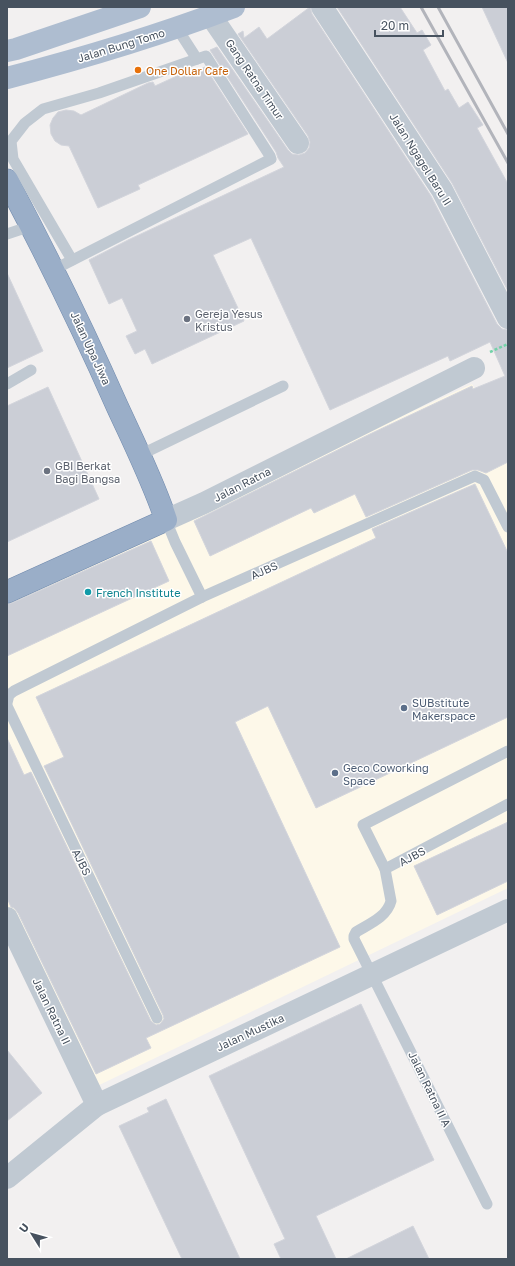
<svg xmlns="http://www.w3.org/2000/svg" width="515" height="1266" viewBox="0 0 515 1266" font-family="'Golos Text',sans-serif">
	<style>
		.commercial { fill: #fdf8e9 }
		.building { fill: #cbced6; stroke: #d3d5dc }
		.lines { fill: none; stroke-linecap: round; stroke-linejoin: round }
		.trunk-casing { stroke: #708aad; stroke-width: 23 }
		.path { stroke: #72d2a8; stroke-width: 2.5; stroke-dasharray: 3 2; stroke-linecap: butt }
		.service { stroke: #c0c9d2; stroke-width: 11 }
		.minor { stroke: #c0c9d2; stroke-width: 22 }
		.primary { stroke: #aebdd0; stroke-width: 22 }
		.trunk { stroke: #9aaec8; stroke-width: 22 }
		.rail { stroke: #b2b4bb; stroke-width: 3 }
		.food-dot { fill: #e8710a; stroke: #fff; stroke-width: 1.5 }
		.worship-dot { fill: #6b7280; stroke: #fff; stroke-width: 1.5 }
		.culture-dot { fill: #0f9aa8; stroke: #fff; stroke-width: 1.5 }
		.service-dot { fill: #5c6f8a; stroke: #fff; stroke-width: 1.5 }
		.labels { text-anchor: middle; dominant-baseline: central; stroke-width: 3; stroke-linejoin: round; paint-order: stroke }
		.street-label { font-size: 11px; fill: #47525f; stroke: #fff }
		.food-label { font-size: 11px; fill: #c56008; stroke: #fff; text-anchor: start }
		.worship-label { font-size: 11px; fill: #5b616d; stroke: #fff; text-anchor: start }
		.culture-label { font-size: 11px; fill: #0d838f; stroke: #fff; text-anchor: start }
		.service-label { font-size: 11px; fill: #4e5e75; stroke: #fff; text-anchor: start }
	</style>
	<rect width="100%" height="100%" fill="#f2f0f0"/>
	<polygon class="commercial" points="472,384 508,442 508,888 91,1089 7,915 7,598"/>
	<g class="building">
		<polygon points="310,7 312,14 431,196 497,324 502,329 508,330 508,462 486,473 478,470 472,470 366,517 355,494 314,513 311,508 210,556 194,521 370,434 472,386 473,389 505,376 490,342 450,361 448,356 330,410 251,238 213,255 244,321 152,364 145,349 135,354 126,336 137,331 122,298 109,304 89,260 128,240 284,167 278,158 276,152 210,50 217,47 288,150 292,154 299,155 305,153 309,148 310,142 308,136 238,34 243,31 244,38 259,27 267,39"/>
		<polygon points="337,7 400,7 417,33 422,30 431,45 423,50 445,91 448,89 459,108 468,102 483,125 477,128 508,184 508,291 452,183"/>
		<polygon points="482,7 508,7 508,63"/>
		<polygon points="205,67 248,134 138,185 140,189 98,208 69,146 61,145 55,141 51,134 50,125 53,118 58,112 66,110 74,111 81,115 148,83 153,82 155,86 179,75 180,78"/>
		<polygon points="7,273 43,351 7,368"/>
		<polygon points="48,387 99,499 7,542 7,406"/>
		<polygon points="475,484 508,553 508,717 316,808 268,706 235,722 340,947 146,1038 151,1048 96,1074 18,913 14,908 11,907 7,898 7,738 24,775 31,772 151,1021 156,1025 160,1024 164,1019 163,1015 44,766 64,757 36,697 376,538 372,529"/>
		<polygon points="151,541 169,581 7,656 7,604 12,603"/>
		<polygon points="508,822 508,881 437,915 414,866"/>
		<polygon points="361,1004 434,1160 316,1216 336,1259 281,1259 274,1244 285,1239 209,1076"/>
		<polygon points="7,1050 42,1093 7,1121"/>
		<polygon points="166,1099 240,1259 182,1259 119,1126 149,1112 147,1108"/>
		<polygon points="413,1226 429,1259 346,1259"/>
	</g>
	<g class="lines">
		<g class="trunk-casing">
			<path id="trunk" d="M7 180C46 254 83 329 117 406 134 443 153 481 166 520L7 592"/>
		</g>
		<polyline class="path" points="490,352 508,344"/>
		<g class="service">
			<polyline points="7,234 31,226"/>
			<polyline points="72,260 13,159 11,141 25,123 43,109 99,93 197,59"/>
			<polyline points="53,270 271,159 270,156 206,56 197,59 177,28"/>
			<polyline points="7,384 31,370"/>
			<polyline points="140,455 283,386"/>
			<polyline points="166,520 175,542 202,597"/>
			<polyline points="7,703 9,695 14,691 202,597 475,476 484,480 508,527"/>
			<polyline points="7,706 157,1018"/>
			<polyline points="385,869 508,804"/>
			<path d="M487 1204 354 939V936L356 932C369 924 387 917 391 901L385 869 363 825 508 751"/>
		</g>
		<g class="minor">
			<polyline points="322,7 442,190 508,318"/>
			<polyline points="211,16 298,143"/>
			<polyline points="166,520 204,503 474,368"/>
			<polyline points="7,918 97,1105"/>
			<polyline points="7,1178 97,1105 508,910"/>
		</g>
		<g class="primary">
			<polyline points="7,51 16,49 140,7"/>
			<path d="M7 78C84 58 160 35 234 7"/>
		</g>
		<use href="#trunk" class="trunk"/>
		<g class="rail">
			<polyline points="421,7 508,163"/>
			<polyline points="438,7 508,134"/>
		</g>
	</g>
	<circle class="food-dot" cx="138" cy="70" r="4"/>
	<g class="worship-dot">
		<circle cx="187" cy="319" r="4"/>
		<circle cx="47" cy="471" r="4"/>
	</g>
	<circle class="culture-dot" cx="88" cy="592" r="4"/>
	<g class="service-dot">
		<circle cx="404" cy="708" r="4"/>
		<circle cx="335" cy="773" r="4"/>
	</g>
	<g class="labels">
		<g class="street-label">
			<text transform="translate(121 45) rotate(-17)">Jalan Bung Tomo</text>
			<text transform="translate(255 79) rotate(56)">Gang Ratna Timur</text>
			<text transform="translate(421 159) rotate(58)">Jalan Ngagel Baru II</text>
			<text transform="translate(91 348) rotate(65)">Jalan Upa Jiwa</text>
			<text transform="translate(242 484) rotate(-27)">Jalan Ratna</text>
			<text transform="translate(264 570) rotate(-24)">AJBS</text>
			<text transform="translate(412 856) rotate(-28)">AJBS</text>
			<text transform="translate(82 862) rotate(64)">AJBS</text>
			<text transform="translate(52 1011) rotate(64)">Jalan Ratna II</text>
			<text transform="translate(250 1032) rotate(-25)">Jalan Mustika</text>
			<text transform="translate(430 1089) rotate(64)">Jalan Ratna II A</text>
		</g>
		<g class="food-label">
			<text x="146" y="70">One Dollar Cafe</text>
		</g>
		<g class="worship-label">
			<text x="195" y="313">Gereja Yesus<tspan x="195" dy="13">Kristus</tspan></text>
			<text x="55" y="465">GBI Berkat<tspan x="55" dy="13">Bagi Bangsa</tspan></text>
		</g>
		<g class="culture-label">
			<text x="96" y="592">French Institute</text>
		</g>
		<g class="service-label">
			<text x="412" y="702">SUBstitute<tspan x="412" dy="13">Makerspace</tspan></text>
			<text x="343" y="767">Geco Coworking<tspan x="343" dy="13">Space</tspan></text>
		</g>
	</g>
	<rect width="515" height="1266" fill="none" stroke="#47525f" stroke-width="16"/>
	<g transform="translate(32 1234) rotate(307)" stroke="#ffffff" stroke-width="3" paint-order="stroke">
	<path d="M0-3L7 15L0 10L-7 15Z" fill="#47525f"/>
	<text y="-6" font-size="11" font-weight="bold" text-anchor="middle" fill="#47525f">U</text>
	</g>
	<path d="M375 30v6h68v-6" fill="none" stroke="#47525f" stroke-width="2"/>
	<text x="381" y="30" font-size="12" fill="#47525f" stroke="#ffffff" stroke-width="3" paint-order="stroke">20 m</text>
</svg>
